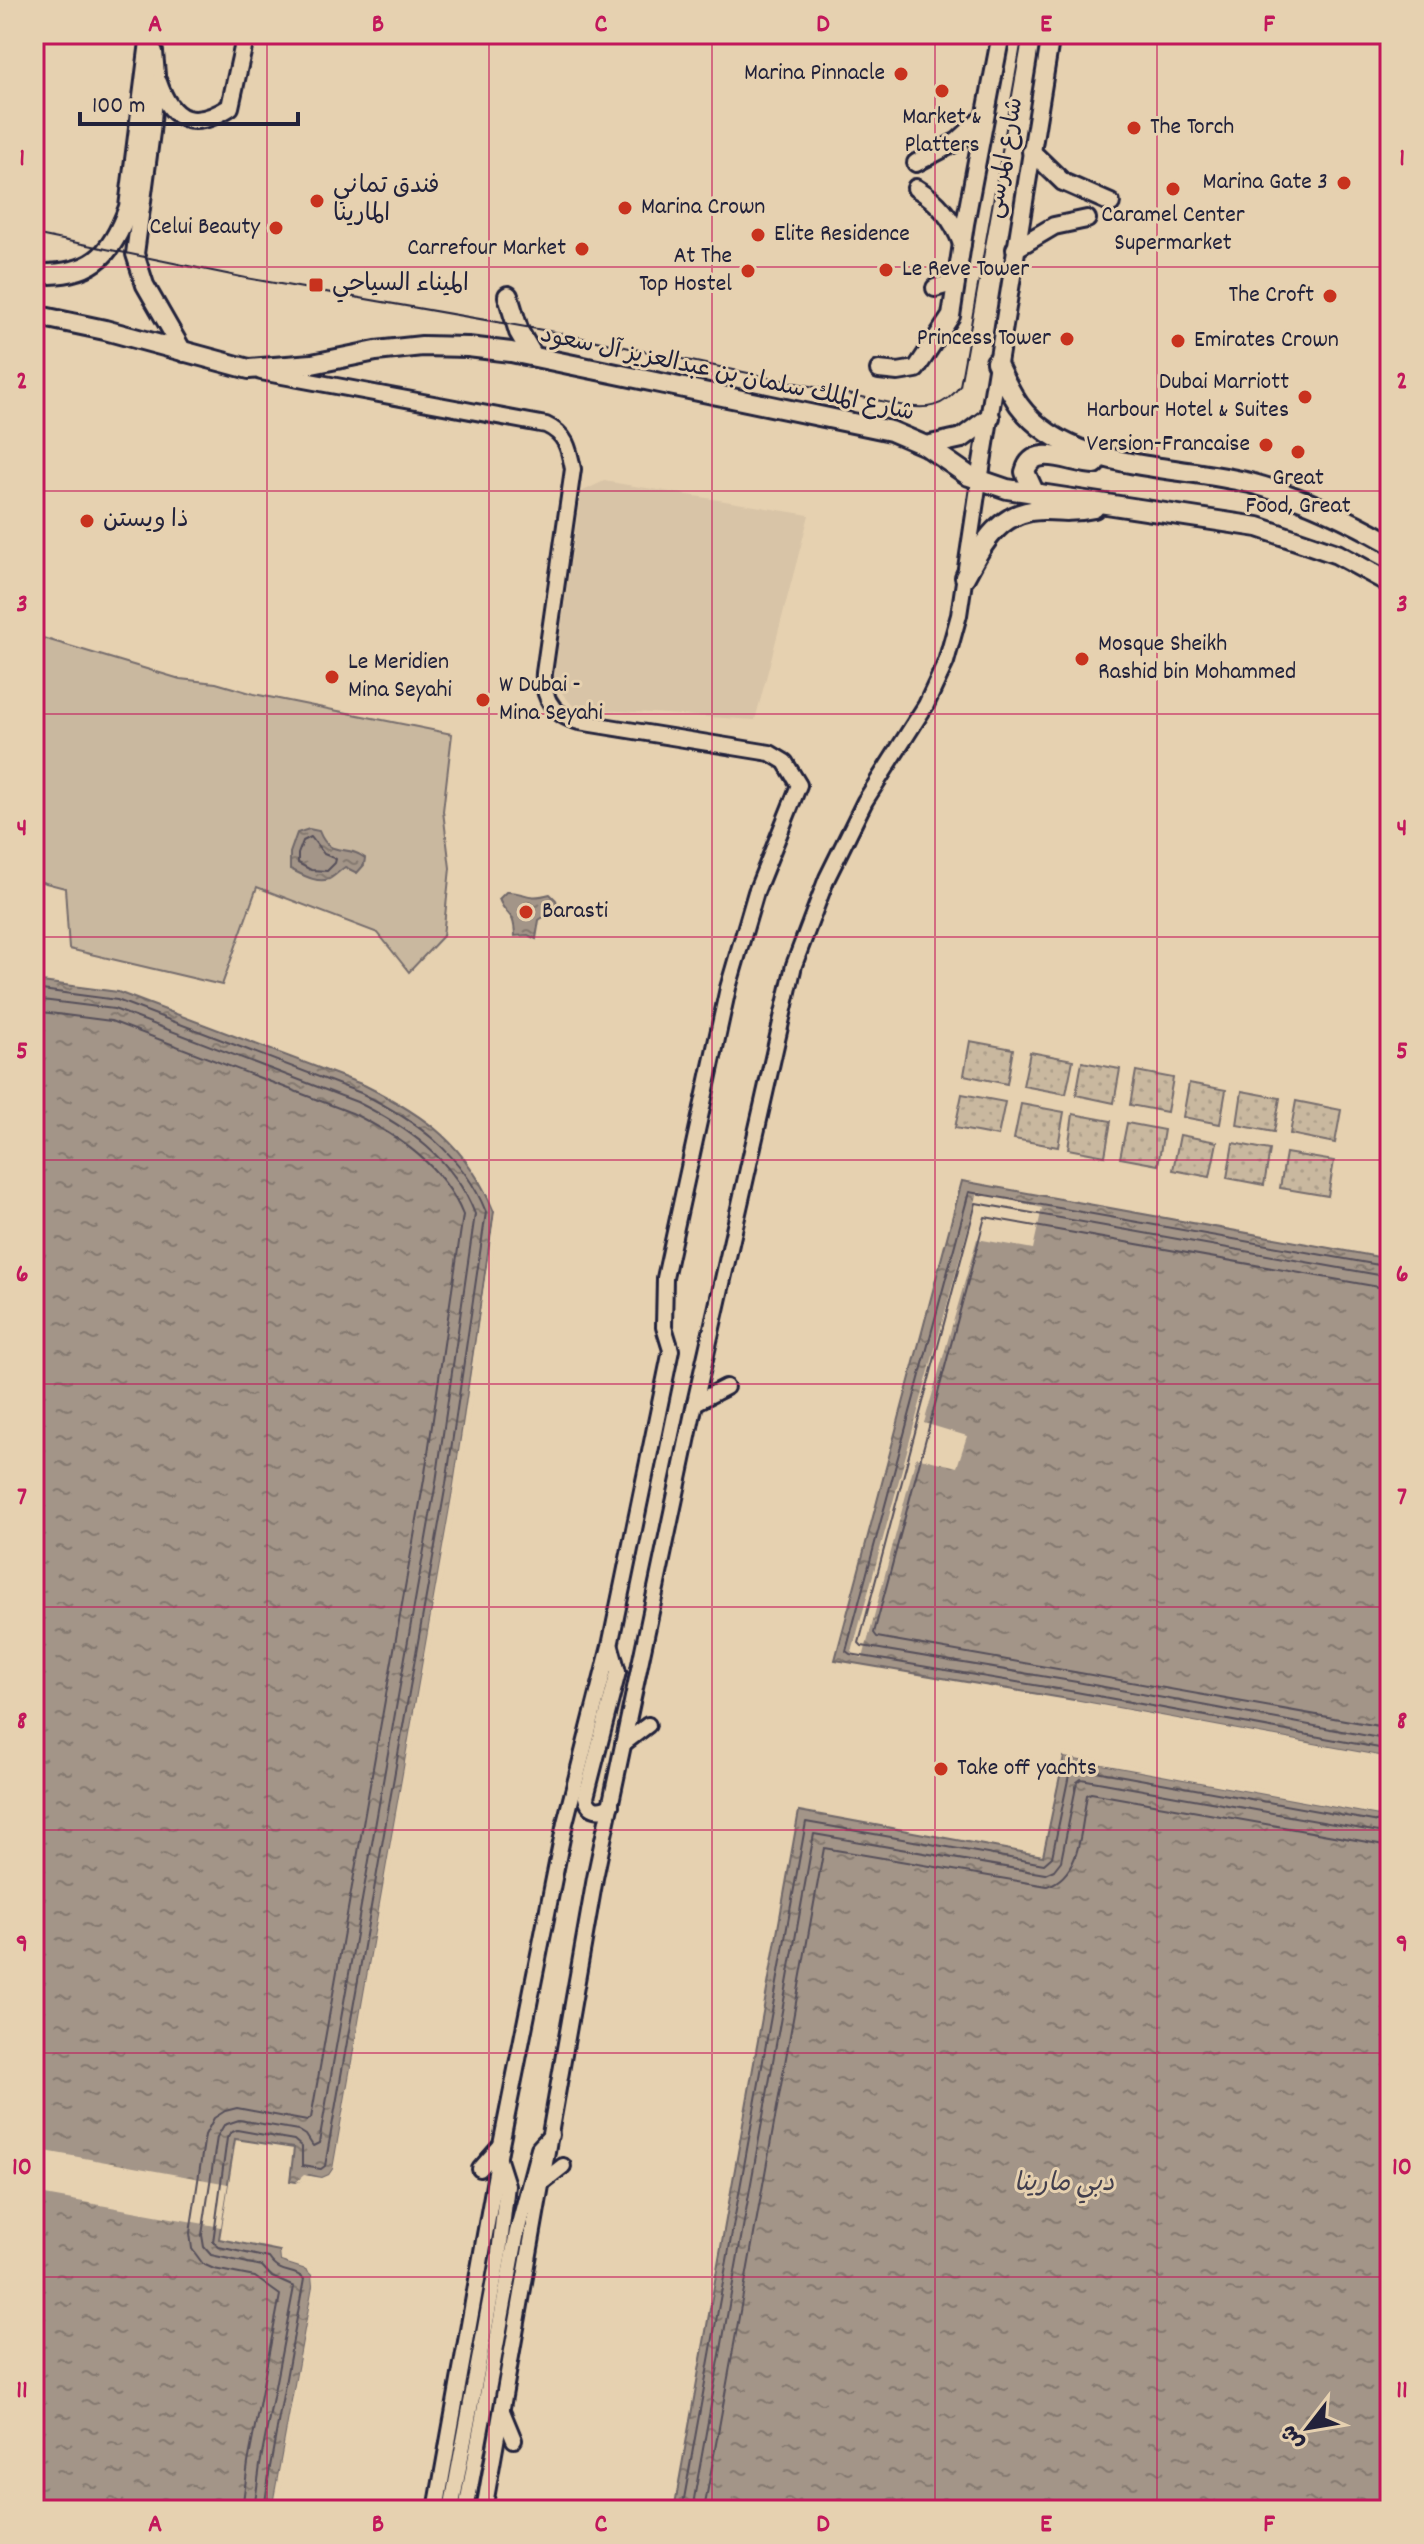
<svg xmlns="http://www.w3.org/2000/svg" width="1424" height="2544" viewBox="0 0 1424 2544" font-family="Dekko,'Playpen Sans Arabic',sans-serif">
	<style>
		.built { fill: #d8c4a7 }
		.grass { fill: url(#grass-dots); stroke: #766d6d; stroke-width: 2 }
		.garden { fill: #c9b89f; stroke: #766d6d; stroke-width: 2 }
		.water { fill: url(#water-ripples); stroke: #6f6769; stroke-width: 2 }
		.pier { fill: #e6d1b0 }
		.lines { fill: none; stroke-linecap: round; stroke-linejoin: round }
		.shore { stroke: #56505a; stroke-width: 2 }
		.tertiary-casing { stroke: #22223b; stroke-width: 20 }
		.secondary-casing { stroke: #22223b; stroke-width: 22 }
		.primary-casing { stroke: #22223b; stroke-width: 24 }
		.tertiary { stroke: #e6d1b0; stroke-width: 14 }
		.secondary { stroke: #e6d1b0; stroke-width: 16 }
		.primary { stroke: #e6d1b0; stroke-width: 18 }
		.tram { stroke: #22223b; stroke-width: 2 }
		.grid { fill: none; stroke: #c2185b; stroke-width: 2; stroke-opacity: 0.55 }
		.poi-dot { fill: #c8321e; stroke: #e6d1b0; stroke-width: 3 }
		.labels { text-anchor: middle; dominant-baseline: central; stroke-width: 6; stroke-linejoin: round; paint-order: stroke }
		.poi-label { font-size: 24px; fill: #22223b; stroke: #e6d1b0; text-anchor: start }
		.street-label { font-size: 24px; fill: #22223b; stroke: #e6d1b0 }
		.water-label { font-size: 26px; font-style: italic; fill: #423f4e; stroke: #e6d1b0 }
		.neatline { fill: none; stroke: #c2185b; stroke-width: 3 }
		.grid-label { font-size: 26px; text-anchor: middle; font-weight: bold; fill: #c2185b }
	</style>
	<defs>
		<pattern id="grass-dots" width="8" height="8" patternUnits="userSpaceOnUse" patternTransform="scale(2)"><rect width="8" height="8" fill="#c9b89f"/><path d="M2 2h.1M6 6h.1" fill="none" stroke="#ac9e8a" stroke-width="1.8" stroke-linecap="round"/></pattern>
		<pattern id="water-ripples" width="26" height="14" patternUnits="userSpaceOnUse" patternTransform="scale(2)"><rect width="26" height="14" fill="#a39588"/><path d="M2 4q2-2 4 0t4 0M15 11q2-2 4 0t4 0" fill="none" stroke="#847970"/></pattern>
	</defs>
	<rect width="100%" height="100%" fill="#e6d1b0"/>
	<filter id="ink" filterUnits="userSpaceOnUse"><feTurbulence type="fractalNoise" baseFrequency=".0125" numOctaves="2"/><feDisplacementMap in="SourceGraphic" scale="16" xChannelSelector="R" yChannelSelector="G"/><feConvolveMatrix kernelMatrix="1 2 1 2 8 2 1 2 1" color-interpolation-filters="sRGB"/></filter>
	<g filter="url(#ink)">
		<polygon class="built" points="604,481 809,515 755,720 575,708 553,683 581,492"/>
		<g class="grass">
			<polygon points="970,1041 1013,1049 1007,1084 964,1075"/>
			<polygon points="1030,1052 1073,1060 1066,1094 1023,1086"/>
			<polygon points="1082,1062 1120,1069 1114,1103 1076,1095"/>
			<polygon points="1136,1071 1173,1078 1167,1112 1130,1105"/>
			<polygon points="1189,1083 1226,1090 1220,1124 1183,1117"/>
			<polygon points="1242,1091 1280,1098 1274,1132 1237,1125"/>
			<polygon points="962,1094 1005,1102 998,1136 955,1128"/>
			<polygon points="1296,1101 1341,1110 1335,1143 1290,1134"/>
			<polygon points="1021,1104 1064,1112 1058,1147 1014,1139"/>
			<polygon points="1073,1114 1111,1121 1105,1156 1068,1149"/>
			<polygon points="1127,1123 1164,1130 1158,1165 1120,1158"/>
			<polygon points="1180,1135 1217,1142 1210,1177 1173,1170"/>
			<polygon points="1233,1143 1270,1150 1264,1185 1227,1178"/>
			<polygon points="1286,1153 1334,1161 1328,1196 1280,1188"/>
		</g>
		<polygon class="garden" points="34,616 37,616 36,636 180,679 216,683 254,694 452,734 443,811 450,868 443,936 409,972 378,933 257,887 222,985 69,949 65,888 34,880"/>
		<g class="water">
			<path d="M309 829 319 831C330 859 345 843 365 858L364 865 357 873 345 867C339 871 334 877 329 879 317 884 301 874 290 869V853L297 833Z"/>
			<path d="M506 892C526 891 525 901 550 894L556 900 558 907 539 920 536 939 528 935 515 936C514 909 506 918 499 899Z"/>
			<path d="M34 981 118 992 364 1085C426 1116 467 1145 494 1212L454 1485 333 2169 329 2175 322 2178 309 2175 296 2182 290 2181 294 2148 235 2139 219 2239 280 2251 281 2261 306 2269 312 2275 313 2286 272 2510H34Z"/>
			<polygon points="962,1181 1390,1259 1390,1758 1074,1700 835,1660"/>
			<polygon points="1064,1757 1390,1817 1390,2510 674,2510 799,1811 1043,1856"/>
		</g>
		<g class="pier">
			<polygon points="978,1192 1042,1208 1033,1249 977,1239 924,1423 967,1436 957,1467 916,1457 863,1658 851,1655"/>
			<polygon points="496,1206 498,1212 490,1277 458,1486 337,2169 332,2178 323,2181 309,2179 296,2182 304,2175 322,2178 329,2175 333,2169 454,1485"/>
			<polygon points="1074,1700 1390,1758 1390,1762 1074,1704"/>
			<polygon points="1065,1753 1390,1813 1390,1817 1064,1757"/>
			<polygon points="34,2149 228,2184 221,2227 34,2193"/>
			<polygon points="280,2251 284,2252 284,2258 309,2266 316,2274 317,2286 276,2510 272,2510 313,2286 312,2275 306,2269 281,2261"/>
		</g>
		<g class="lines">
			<g class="shore">
				<polygon points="311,837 324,854 336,859 335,863 327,871 311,870 298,863 298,854 303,841"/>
				<path d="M34 989 117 1000 361 1093C415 1120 463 1154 486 1212L446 1484 325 2166 321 2169 302 2166V2147L294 2140 237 2130 230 2133 227 2138 213 2242 219 2247 269 2258C282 2277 292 2267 304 2279L270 2467 264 2510"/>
				<path d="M34 999 114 1009 357 1102C407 1127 454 1159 475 1214L436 1482 319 2143 313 2146 306 2135 298 2130 239 2120 224 2125 217 2137 202 2235 204 2247 211 2255 262 2266 272 2277 294 2287 260 2465 254 2510"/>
				<path d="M34 1011 111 1021 352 1113C398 1136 443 1165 463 1215L424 1480 311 2118 307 2121 237 2108 225 2111 214 2118 205 2135 190 2233 192 2249 203 2264 214 2269 255 2277 280 2295 248 2463 242 2510"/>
				<polyline points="1390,1267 969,1192 846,1651 850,1654 1076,1692 1390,1750"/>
				<polyline points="1390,1277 976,1203 859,1643 862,1646 1077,1682 1390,1740"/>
				<polyline points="1390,1289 985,1217 874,1633 877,1637 1390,1728"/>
				<polyline points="682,2510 806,1822 1044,1864 1052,1857 1070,1770 1073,1767 1390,1824"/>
				<polyline points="692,2510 814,1834 1045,1874 1054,1870 1061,1861 1077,1782 1081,1779 1390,1834"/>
				<path d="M704 2510 824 1848 1047 1886C1082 1876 1081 1825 1087 1795L1091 1793 1390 1846"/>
			</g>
			<g class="tertiary-casing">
				<g id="tertiary">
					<path d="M261 372 546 425C566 434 569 448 573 469L544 673C542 698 554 716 579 722L770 753 785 762 799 785 756 892 728 988 665 1278 664 1327 671 1350 610 1646 565 1823 501 2145 436 2510"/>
					<polyline points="695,1403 726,1387"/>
					<path d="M611 1647 618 1672 586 1797C589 1812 601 1812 611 1805"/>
					<polyline points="623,1744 648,1725"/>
					<polyline points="480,2169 501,2145"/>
					<polyline points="544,2181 563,2166"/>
					<polyline points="502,2411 514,2440"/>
					<polyline points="451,2510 499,2253 507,2185 499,2160"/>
					<polyline points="466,2510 517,2232 539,2148 551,2135"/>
					<polyline points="484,2510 595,1878 695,1403 794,965 827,878 865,801 926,705 946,662 959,615 979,481"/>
				</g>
			</g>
			<g class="secondary-casing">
				<g id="secondary">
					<polyline points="154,52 156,75 151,132 135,254 145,285 184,353"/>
					<path d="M158 82C172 123 194 130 230 107L246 34"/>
					<polyline points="1031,151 1063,182 1111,203"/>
					<polyline points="916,163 958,141 984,117"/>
					<path d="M916 188C938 201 953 219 962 244"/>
					<polyline points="1015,249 1054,226 1087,219"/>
					<polyline points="935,288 956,282"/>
					<polyline points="879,370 898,372 916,369 951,316 965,224 1001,34"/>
					<polyline points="979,481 1051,34"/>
				</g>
			</g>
			<g class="primary-casing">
				<g id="primary">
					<path d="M34 274C91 276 110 259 129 207L151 34"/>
					<polyline points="508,296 519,332 533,356"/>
					<polyline points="34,315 105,330 249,369 312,364 376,351 422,346 468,347 511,352 891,431 926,446 969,476 1007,489 1258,527 1337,554 1390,583"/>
					<path d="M996 362C1003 377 1010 392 1019 405 1068 472 1176 464 1250 483 1300 496 1346 518 1390 543"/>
					<polyline points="926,446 962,438 990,417"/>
					<path d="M1035 494 1025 472C1033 441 1073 464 1095 464"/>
					<path d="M965 577C983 543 1000 510 1043 510 1061 511 1076 512 1094 508"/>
				</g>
			</g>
			<use href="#tertiary" class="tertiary"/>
			<use href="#secondary" class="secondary"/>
			<use href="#primary" class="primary"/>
			<path class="tram" d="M34 234 246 278 554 332 900 405C926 410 944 408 960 386L1023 34"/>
		</g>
	</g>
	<path class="grid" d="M267 34V2510M489 34V2510M712 34V2510M935 34V2510M1157 34V2510M34 267H1390M34 491H1390M34 714H1390M34 937H1390M34 1160H1390M34 1384H1390M34 1607H1390M34 1830H1390M34 2053H1390M34 2277H1390"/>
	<g class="poi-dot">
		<circle cx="901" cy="74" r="8"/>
		<circle cx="942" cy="91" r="8"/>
		<circle cx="1134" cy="128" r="8"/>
		<circle cx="1344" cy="183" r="8"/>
		<circle cx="1173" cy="189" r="8"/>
		<circle cx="317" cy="201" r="8"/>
		<circle cx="625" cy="208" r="8"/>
		<circle cx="276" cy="228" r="8"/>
		<circle cx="758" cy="235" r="8"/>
		<circle cx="582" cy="249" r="8"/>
		<circle cx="886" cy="270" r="8"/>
		<circle cx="748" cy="271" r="8"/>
		<rect x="308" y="277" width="16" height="16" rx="4"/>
		<circle cx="1330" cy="296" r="8"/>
		<circle cx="1067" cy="339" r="8"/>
		<circle cx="1178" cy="341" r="8"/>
		<circle cx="1305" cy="397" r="8"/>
		<circle cx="1266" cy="445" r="8"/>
		<circle cx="1298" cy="452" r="8"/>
		<circle cx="87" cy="521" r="8"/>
		<circle cx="1082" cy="659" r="8"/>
		<circle cx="332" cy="677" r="8"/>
		<circle cx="483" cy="700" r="8"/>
		<circle cx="526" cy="912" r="8"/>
		<circle cx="941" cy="1769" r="8"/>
	</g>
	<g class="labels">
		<g class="poi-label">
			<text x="885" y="74" text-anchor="end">Marina Pinnacle</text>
			<text x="942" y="118" text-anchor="middle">Market &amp;<tspan x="942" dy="28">Platters</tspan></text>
			<text x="1150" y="128">The Torch</text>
			<text x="1328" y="183" text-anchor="end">Marina Gate 3</text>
			<text x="333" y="187">فندق تماني<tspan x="333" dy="28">المارينا</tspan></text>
			<text x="641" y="208">Marina Crown</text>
			<text x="1173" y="216" text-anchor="middle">Caramel Center<tspan x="1173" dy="28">Supermarket</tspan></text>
			<text x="260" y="228" text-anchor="end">Celui Beauty</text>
			<text x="774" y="235">Elite Residence</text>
			<text x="566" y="249" text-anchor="end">Carrefour Market</text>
			<text x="732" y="257" text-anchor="end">At The<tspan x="732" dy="28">Top Hostel</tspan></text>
			<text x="902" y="270">Le Reve Tower</text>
			<text x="332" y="285">الميناء السياحي</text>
			<text x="1314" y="296" text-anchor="end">The Croft</text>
			<text x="1051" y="339" text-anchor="end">Princess Tower</text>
			<text x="1194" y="341">Emirates Crown</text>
			<text x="1289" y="383" text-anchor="end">Dubai Marriott<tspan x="1289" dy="28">Harbour Hotel &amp; Suites</tspan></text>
			<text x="1250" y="445" text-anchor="end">Version-Francaise</text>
			<text x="1298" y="479" text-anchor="middle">Great<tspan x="1298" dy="28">Food, Great</tspan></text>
			<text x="103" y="521">ذا ويستن</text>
			<text x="1098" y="645">Mosque Sheikh<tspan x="1098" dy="28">Rashid bin Mohammed</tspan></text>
			<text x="348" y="663">Le Meridien<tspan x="348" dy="28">Mina Seyahi</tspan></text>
			<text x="499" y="686">W Dubai -<tspan x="499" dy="28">Mina Seyahi</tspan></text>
			<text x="542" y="912">Barasti</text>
			<text x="957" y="1769">Take off yachts</text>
		</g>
		<g class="street-label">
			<text transform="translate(1006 158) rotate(-80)">شارع المرسى</text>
			<text transform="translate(727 375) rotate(12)">شارع الملك سلمان بن عبدالعزيز آل سعود</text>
		</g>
		<g class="water-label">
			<text x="1064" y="2184">دبي مارينا</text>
		</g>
	</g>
	<rect width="1424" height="2544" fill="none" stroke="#e6d1b0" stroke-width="88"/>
	<g transform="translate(1308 2428) rotate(239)" stroke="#e6d1b0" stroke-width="6" paint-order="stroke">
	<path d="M0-6L14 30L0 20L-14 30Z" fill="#22223b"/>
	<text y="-12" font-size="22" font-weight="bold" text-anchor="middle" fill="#22223b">ش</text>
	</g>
	<path d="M80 112v12h218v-12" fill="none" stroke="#22223b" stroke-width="4"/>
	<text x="92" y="112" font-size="24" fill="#22223b" stroke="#e6d1b0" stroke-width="6" paint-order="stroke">100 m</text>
	<rect x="44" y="44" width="1336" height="2456" class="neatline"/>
	<g class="grid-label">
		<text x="155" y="31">A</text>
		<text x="378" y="31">B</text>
		<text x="601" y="31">C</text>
		<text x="823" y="31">D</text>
		<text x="1046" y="31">E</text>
		<text x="1269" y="31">F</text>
		<text x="22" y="165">1</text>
		<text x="1402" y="165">1</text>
		<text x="22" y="388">2</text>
		<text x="1402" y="388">2</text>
		<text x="22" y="611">3</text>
		<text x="1402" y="611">3</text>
		<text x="22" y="835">4</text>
		<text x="1402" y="835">4</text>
		<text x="22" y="1058">5</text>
		<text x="1402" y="1058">5</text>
		<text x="22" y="1281">6</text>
		<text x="1402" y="1281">6</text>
		<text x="22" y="1504">7</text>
		<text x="1402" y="1504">7</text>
		<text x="22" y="1728">8</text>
		<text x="1402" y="1728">8</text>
		<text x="22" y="1951">9</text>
		<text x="1402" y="1951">9</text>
		<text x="22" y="2174">10</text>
		<text x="1402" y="2174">10</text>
		<text x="22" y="2397">11</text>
		<text x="1402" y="2397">11</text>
		<text x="155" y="2531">A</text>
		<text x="378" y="2531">B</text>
		<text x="601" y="2531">C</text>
		<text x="823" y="2531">D</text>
		<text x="1046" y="2531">E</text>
		<text x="1269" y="2531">F</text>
	</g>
</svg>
